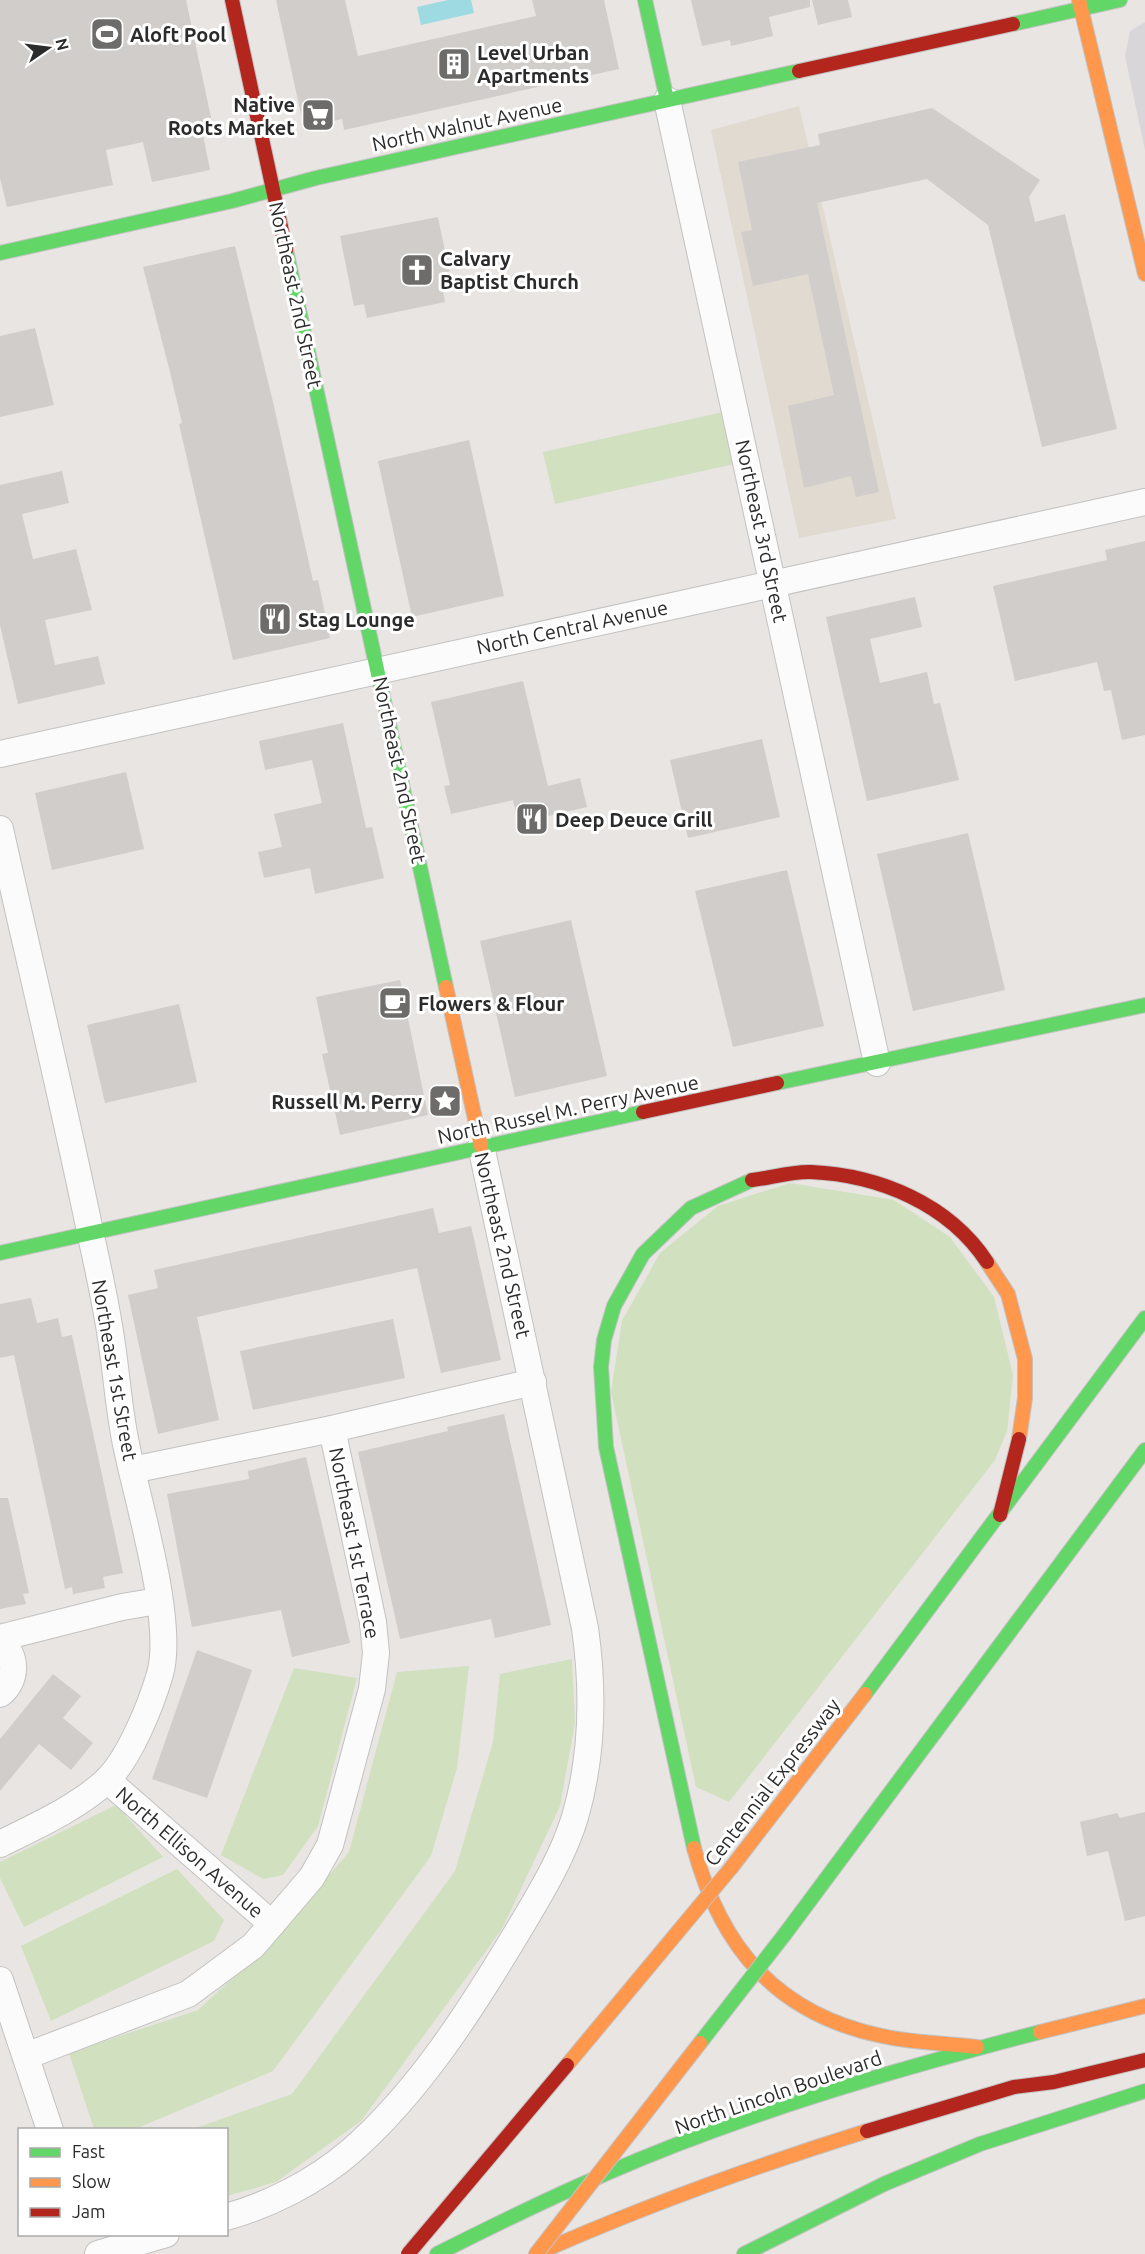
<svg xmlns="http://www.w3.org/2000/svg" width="1145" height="2254" viewBox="0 0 1145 2254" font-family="Ubuntu,sans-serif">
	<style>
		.industrial { fill: #d8d6d8 }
		.education { fill: #e1dad1 }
		.green { fill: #d1e0bf }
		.water { fill: #9edae1 }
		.building { fill: #d0cdcb }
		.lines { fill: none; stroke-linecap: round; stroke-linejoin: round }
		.street-casing { stroke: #c2c2c2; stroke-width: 28 }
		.fast-casing { stroke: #c2c2c2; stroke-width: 16 }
		.slow-casing { stroke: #c2c2c2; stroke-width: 16 }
		.jam-casing { stroke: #c2c2c2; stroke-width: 16 }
		.street { stroke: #fcfbfb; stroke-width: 26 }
		.fast { stroke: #63d668; stroke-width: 14 }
		.slow { stroke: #ff974d; stroke-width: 14 }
		.jam { stroke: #b3261e; stroke-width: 14 }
		.fast-bridge-casing { stroke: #c5c3c2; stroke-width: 16; stroke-linecap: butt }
		.slow-bridge-casing { stroke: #c5c3c2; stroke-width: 16; stroke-linecap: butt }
		.jam-bridge-casing { stroke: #c5c3c2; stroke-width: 16; stroke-linecap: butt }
		.fast-bridge { stroke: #63d668; stroke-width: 14 }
		.slow-bridge { stroke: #ff974d; stroke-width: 14 }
		.jam-bridge { stroke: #b3261e; stroke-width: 14 }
		.labels { text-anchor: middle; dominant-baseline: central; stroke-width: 6; stroke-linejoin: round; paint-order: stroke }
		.poi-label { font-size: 20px; font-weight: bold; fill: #2b2b2b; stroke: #fff; text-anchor: start }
		.street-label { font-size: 20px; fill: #2b2b2b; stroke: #fff }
	</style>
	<rect width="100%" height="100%" fill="#e8e5e2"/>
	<polygon class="industrial" points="1145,22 1145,150 1125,56 1130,31"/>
	<polygon class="education" points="799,106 896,519 799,538 711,130"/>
	<g class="green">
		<polygon points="723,412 734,464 555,504 543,452"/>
		<polygon points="790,1183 894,1200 950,1237 994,1297 1013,1375 1007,1431 995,1460 729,1802 696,1787 611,1392 622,1321 660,1253 718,1206"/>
		<polygon points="572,1659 575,1723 560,1806 502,1929 361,2121 276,2182 227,2196 226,2130 193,2129 292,2094 455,1871 493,1742 500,1674"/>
		<polygon points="469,1666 457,1768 431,1856 273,2071 135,2129 94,2129 69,2053 198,2010 270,1944 349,1852 397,1672"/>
		<polygon points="294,1668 357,1678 318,1826 283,1875 263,1879 221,1855"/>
		<polygon points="116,1805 163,1857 24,1927 0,1878 0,1862"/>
		<polygon points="177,1869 224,1920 214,1941 51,2021 21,1946"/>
	</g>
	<polygon class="water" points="448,0 471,0 474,13 421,25 417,7"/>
	<g class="building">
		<polygon points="0,0 186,0 212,122 201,125 210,170 152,182 143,142 106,150 113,185 7,207 0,178"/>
		<polygon points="276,0 345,0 358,56 536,16 532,0 604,0 619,69 344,130 342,119 304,128"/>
		<polygon points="691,0 810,0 810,7 769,17 773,36 731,46 730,40 702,46"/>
		<polygon points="812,0 848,0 852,17 818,25"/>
		<polygon points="932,108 1040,180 1029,197 1035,222 1065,214 1117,429 1042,447 988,225 927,179 817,203 879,492 856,497 851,476 804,488 788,406 834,395 808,274 753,286 741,232 752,230 738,162 820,145 818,134"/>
		<polygon points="438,217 452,285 442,286 445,302 367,318 364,304 354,306 340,236"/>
		<polygon points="235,246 273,402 313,581 318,580 330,638 233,660 179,424 182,423 170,372 143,267"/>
		<polygon points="35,328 54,405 0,417 0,336"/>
		<polygon points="469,440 504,596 412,617 378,461"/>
		<polygon points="62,471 69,503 22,514 33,559 76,549 92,610 45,620 55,665 98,656 105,684 18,704 0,625 0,485"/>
		<polygon points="1145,541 1145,735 1122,740 1111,690 1104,691 1097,662 1015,681 993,586 1107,560 1105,550"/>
		<polygon points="915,597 922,627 870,639 880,683 927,672 934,704 940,703 959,780 867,801 826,617"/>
		<polygon points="523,681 548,786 580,778 587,807 518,823 513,800 451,814 444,786 450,785 431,702"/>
		<polygon points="343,723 366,828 372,827 384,878 315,894 310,868 264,878 258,852 282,847 274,814 322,803 312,760 265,770 259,741"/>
		<polygon points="762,739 780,817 688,838 670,760"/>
		<polygon points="126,772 144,849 52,870 35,793"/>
		<polygon points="968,833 1005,990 913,1011 877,854"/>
		<polygon points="787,870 824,1026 733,1047 695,891"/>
		<polygon points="571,920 607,1076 515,1097 480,941"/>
		<polygon points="400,980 428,1115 340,1135 322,1054 328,1053 316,997"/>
		<polygon points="179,1004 197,1082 105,1103 87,1025"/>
		<polygon points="433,1208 439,1233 471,1226 501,1360 441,1373 417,1268 197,1317 219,1420 158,1434 128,1295 158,1288 154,1270"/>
		<polygon points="31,1298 37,1323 58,1318 62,1337 72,1335 123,1573 103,1577 105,1588 73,1594 72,1587 65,1589 14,1355 0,1358 0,1304"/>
		<polygon points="393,1319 405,1378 253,1410 240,1351"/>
		<polygon points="504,1414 551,1625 495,1638 491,1619 400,1639 358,1452 448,1431 447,1427"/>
		<polygon points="306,1457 350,1643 292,1657 281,1610 192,1627 167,1494 249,1479 248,1471"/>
		<polygon points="0,1498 8,1498 29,1593 23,1594 26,1604 0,1609"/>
		<polygon points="197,1650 252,1670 207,1798 152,1779"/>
		<polygon points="53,1674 81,1696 63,1718 93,1743 71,1770 39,1744 0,1791 0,1739"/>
		<polygon points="1145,1812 1145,1916 1125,1921 1108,1851 1087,1856 1080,1822 1117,1813 1120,1818"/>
	</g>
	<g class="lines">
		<g class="street-casing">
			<g id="street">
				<polyline points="667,100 877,1063"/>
				<polyline points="0,754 1145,502"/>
				<path d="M0 829C30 964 63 1100 91 1236 99 1272 107 1308 112 1345 117 1378 119 1411 126 1444 137 1500 175 1621 160 1674 151 1705 129 1760 105 1782 75 1809 36 1826 0 1844"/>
				<polyline points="132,1470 332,1429 533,1382"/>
				<polyline points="0,1638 122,1607 158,1601"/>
				<path d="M0 1642C18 1655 17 1681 0 1694"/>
				<polyline points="107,1780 272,1924"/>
				<polyline points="0,1980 50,2130"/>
				<polyline points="26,2056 188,1994 253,1946 312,1877 330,1845 372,1689 376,1653 373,1622 332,1429"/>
				<path d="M226 2217C270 2205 316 2181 350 2152 419 2092 472 2008 518 1931 539 1896 563 1857 575 1817 593 1755 594 1692 585 1628L481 1146"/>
				<polyline points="98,2254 166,2234"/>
			</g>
		</g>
		<g class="fast-casing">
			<g id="fast">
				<polyline points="645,0 667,100"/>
				<polyline points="1013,24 1120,0"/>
				<polyline points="286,250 446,987"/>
				<polyline points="0,253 232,201 316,178 799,71"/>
				<polyline points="777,1083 1145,1005"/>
				<polyline points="0,1253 643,1112"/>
				<polyline points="865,1694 1145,1318"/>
				<polyline points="694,1848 606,1447 601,1367 604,1340 614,1306 643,1254 691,1208 752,1180"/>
				<polyline points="785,1934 1145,1450"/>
				<path d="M437 2254C526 2209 616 2166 710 2132 818 2092 929 2061 1040 2032"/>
				<polyline points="744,2254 884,2184 980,2144 1145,2091"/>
			</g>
		</g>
		<g class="slow-casing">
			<g id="slow">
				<polyline points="1079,0 1145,274"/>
				<polyline points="446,987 481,1146"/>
				<polyline points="987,1262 1008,1294 1025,1359 1025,1398 1019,1439"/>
				<path d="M694 1848C721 1948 777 2014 882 2036 913 2043 945 2043 977 2047"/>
				<polyline points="731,1868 865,1694"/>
				<polyline points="1040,2032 1145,2006"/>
				<path d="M536 2254C646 2205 752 2167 867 2131"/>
			</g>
		</g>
		<g class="jam-casing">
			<g id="jam">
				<polyline points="232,0 286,250"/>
				<polyline points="799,71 1013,24"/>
				<polyline points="643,1112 777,1083"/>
				<path d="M752 1180C771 1178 792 1171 811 1172 879 1175 949 1204 987 1262"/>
				<polyline points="1000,1515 1019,1439"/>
				<polyline points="867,2131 1014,2087 1054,2082 1145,2060"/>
			</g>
		</g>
		<use href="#street" class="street"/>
		<use href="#fast" class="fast"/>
		<use href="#slow" class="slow"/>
		<use href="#jam" class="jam"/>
		<g class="fast-bridge-casing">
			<polyline id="fast-bridge" points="700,2043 785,1934"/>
		</g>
		<g class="slow-bridge-casing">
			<g id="slow-bridge">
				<polyline points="567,2065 731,1868"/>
				<polyline points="536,2254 700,2043"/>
			</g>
		</g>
		<g class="jam-bridge-casing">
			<polyline id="jam-bridge" points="408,2254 567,2065"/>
		</g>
		<use href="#fast-bridge" class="fast-bridge"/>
		<use href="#slow-bridge" class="slow-bridge"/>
		<use href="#jam-bridge" class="jam-bridge"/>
	</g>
	<defs>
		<g id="stadium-square" transform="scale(1.725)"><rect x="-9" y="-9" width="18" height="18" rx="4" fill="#6d6c6b" stroke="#fff"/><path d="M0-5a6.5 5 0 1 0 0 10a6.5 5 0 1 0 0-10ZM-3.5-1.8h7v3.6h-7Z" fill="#fff"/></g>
		<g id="building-square" transform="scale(1.725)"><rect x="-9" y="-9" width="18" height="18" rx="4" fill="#6d6c6b" stroke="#fff"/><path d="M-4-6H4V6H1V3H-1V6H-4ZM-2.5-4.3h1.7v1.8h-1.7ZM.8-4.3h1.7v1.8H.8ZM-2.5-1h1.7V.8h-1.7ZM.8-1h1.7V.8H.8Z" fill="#fff"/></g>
		<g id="supermarket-square" transform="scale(1.725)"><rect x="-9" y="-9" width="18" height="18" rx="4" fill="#6d6c6b" stroke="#fff"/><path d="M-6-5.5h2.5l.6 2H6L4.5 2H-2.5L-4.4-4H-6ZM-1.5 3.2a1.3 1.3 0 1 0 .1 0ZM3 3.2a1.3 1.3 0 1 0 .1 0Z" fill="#fff"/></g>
		<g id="church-square" transform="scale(1.725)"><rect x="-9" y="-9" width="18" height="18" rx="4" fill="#6d6c6b" stroke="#fff"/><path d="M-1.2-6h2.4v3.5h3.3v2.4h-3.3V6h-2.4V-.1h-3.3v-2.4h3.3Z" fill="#fff"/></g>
		<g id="restaurant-square" transform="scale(1.725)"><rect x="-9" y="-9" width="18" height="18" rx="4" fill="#6d6c6b" stroke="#fff"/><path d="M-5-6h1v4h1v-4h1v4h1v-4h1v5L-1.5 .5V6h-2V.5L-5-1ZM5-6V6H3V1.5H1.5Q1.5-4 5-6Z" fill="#fff"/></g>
		<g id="cafe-square" transform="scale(1.725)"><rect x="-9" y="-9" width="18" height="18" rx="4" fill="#6d6c6b" stroke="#fff"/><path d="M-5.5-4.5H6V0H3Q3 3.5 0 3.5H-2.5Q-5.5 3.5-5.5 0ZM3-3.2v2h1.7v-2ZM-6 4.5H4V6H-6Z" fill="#fff"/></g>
		<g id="sight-square" transform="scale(1.725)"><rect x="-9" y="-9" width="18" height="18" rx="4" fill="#6d6c6b" stroke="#fff"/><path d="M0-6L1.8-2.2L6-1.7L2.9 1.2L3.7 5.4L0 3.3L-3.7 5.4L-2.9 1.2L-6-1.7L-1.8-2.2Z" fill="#fff"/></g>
	</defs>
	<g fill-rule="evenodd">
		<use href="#stadium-square" x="107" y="34"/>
		<use href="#building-square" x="454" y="64"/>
		<use href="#supermarket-square" x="318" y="115"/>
		<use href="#church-square" x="417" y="270"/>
		<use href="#restaurant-square" x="275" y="619"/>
		<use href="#restaurant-square" x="532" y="819"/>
		<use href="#cafe-square" x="395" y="1003"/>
		<use href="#sight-square" x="445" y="1101"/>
	</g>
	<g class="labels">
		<g class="poi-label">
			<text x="130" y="34">Aloft Pool</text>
			<text x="477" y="52">Level Urban<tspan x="477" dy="23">Apartments</tspan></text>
			<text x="295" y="104" text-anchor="end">Native<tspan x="295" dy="23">Roots Market</tspan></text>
			<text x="440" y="258">Calvary<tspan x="440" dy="23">Baptist Church</tspan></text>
			<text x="298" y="619">Stag Lounge</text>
			<text x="555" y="819">Deep Deuce Grill</text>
			<text x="418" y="1003">Flowers &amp; Flour</text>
			<text x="422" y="1101" text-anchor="end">Russell M. Perry</text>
		</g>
		<g class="street-label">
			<text transform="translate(467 124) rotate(-12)">North Walnut Avenue</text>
			<text transform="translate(296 295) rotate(78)">Northeast 2nd Street</text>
			<text transform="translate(762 531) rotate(78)">Northeast 3rd Street</text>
			<text transform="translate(572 627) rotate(-12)">North Central Avenue</text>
			<text transform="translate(400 770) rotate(78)">Northeast 2nd Street</text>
			<text transform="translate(568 1109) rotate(-12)">North Russel M. Perry Avenue</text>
			<text transform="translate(503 1245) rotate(77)">Northeast 2nd Street</text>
			<text transform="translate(115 1370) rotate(80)">Northeast 1st Street</text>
			<text transform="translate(355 1543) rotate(79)">Northeast 1st Terrace</text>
			<text transform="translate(772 1782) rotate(-52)">Centennial Expressway</text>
			<text transform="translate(190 1852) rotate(41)">North Ellison Avenue</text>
			<text transform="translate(778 2092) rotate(-19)">North Lincoln Boulevard</text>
		</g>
	</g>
	<rect x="18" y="2128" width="210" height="108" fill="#ffffff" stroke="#aaaaaa" stroke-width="1.5"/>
	<rect x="30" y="2148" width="30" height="9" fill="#63d668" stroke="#aaaaaa" stroke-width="1.5"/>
	<text x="72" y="2158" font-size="18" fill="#2b2b2b">Fast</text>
	<rect x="30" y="2178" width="30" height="9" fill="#ff974d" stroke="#aaaaaa" stroke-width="1.5"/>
	<text x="72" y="2188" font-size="18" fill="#2b2b2b">Slow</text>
	<rect x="30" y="2208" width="30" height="9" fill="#b3261e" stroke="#aaaaaa" stroke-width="1.5"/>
	<text x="72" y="2218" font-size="18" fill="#2b2b2b">Jam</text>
	<g transform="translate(48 48) rotate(76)" stroke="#ffffff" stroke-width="4.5" paint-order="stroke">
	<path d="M0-4.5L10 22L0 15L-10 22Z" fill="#2b2b2b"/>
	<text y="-9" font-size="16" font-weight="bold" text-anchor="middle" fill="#2b2b2b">N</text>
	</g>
</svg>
